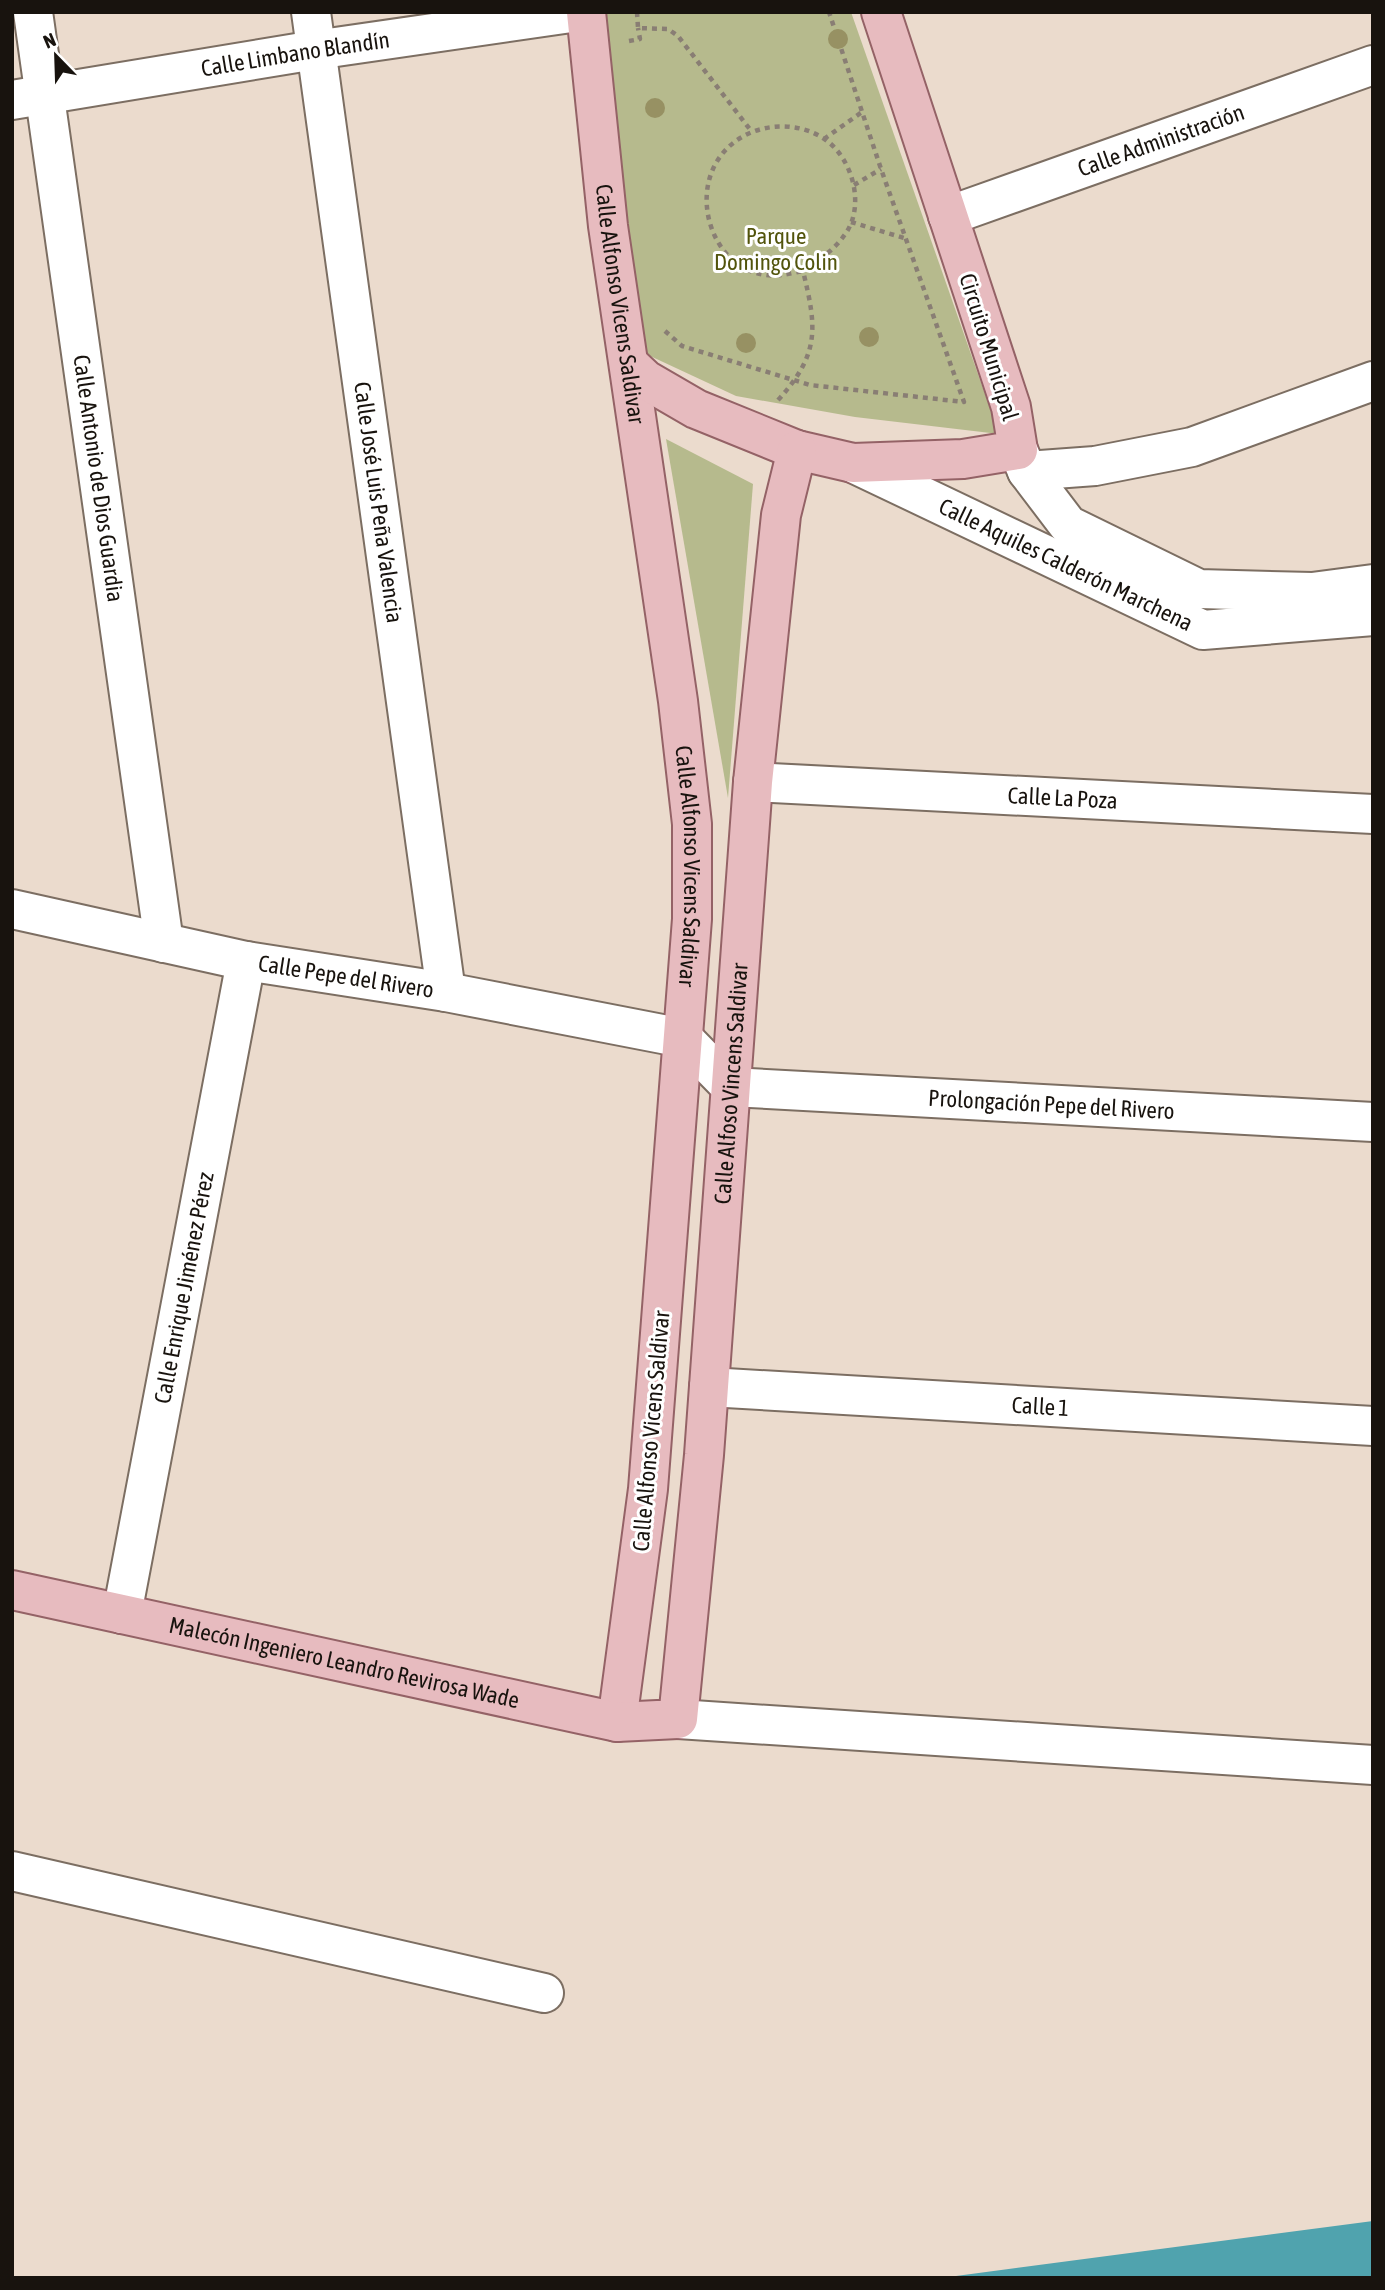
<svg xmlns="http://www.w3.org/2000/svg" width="1385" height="2290" viewBox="0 0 1385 2290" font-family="'Asap Condensed',sans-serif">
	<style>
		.green { fill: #b6ba8d }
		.water { fill: #50a3ae }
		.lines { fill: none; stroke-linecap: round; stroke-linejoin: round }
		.minor-casing { stroke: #7c6e62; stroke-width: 42 }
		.major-casing { stroke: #946266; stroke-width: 42 }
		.path { stroke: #897e74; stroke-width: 4.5; stroke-dasharray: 5 5; stroke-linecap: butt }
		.minor { stroke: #fff; stroke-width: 38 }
		.major { stroke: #e7bbbf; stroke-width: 38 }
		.tree { fill: #979163 }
		.labels { text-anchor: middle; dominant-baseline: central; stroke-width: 6; stroke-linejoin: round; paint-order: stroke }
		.street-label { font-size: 23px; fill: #18130e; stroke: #fff }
		.park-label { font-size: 23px; fill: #52540c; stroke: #fff }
	</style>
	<rect width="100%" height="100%" fill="#ebdbcd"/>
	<g class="green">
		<polygon points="594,12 851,12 999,434 855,417 736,396 648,355 637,336"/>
		<polygon points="666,439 753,484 728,798"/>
	</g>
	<polygon class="water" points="1373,2221 1373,2278 941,2278"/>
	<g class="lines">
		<g class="minor-casing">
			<g id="minor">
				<path id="s1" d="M33 12 164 943"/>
				<path id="s2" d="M311 12 446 992"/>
				<path id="s3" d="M12 100 315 50 578 12"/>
				<path id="s4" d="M948 216 1373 65"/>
				<polyline points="1018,450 1027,471 1068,525 1199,589 1312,592 1373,584"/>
				<path id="s5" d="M853 463 1203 630 1373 616"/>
				<polyline points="1027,471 1095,466 1192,447 1373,381"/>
				<path id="s6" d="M753 782 1373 814"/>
				<path id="s7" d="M12 909 246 961 446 992 683 1038 731 1087 1373 1122"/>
				<path id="s8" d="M709 1387 1373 1426"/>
				<path id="s9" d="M122 1614 246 961"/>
				<polyline points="678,1719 1373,1765"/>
				<polyline points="12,1871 544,1993"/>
			</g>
		</g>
		<g class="major-casing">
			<g id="major">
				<path id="s10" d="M586 12 608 226 678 701 692 824V919L648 1489 617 1722"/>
				<polyline points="629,364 646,380 696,409 797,450 853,463 963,459 1018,450 1011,407 881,12"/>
				<path id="s11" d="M12 1590 617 1722 678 1719 704 1455 753 782 781 515 797 450"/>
			</g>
		</g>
		<g class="path">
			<polyline points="637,12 638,28 668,29 678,36 752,132"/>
			<polyline points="629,41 640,39 638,28"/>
			<polyline points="824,139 862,112"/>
			<polyline points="854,185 881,169"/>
			<polyline points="851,222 904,238"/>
			<polyline points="665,331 682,346 810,385 964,402 881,169 829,12"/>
			<path d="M778 400C820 354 817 328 803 271 817 261 833 251 843 237 867 208 853 157 823 138 788 116 737 126 716 163 692 205 716 269 766 275 778 277 791 273 803 271"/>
		</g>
		<use href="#minor" class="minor"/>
		<use href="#major" class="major"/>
	</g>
	<g class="tree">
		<circle cx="838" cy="39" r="10"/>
		<circle cx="655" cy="108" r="10"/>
		<circle cx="869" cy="337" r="10"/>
		<circle cx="746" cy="343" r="10"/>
	</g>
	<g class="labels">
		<g class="street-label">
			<text stroke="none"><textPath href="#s3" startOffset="287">Calle Limbano Blandín</textPath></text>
			<text stroke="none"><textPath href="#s4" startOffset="226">Calle Administración</textPath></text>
			<text stroke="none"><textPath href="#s10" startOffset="294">Calle Alfonso Vicens Saldivar</textPath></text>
			<text transform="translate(989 347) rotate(73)">Circuito Municipal</text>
			<text stroke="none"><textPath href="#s1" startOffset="471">Calle Antonio de Dios Guardia</textPath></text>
			<text stroke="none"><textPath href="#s2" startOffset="495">Calle José Luis Peña Valencia</textPath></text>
			<text stroke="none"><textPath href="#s5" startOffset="236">Calle Aquiles Calderón Marchena</textPath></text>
			<text stroke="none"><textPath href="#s6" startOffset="310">Calle La Poza</textPath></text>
			<text stroke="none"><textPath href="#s10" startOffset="861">Calle Alfonso Vicens Saldivar</textPath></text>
			<text stroke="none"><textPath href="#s7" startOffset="341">Calle Pepe del Rivero</textPath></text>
			<text stroke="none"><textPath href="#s11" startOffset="1318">Calle Alfoso Vincens Saldivar</textPath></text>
			<text stroke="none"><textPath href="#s7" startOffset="1073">Prolongación Pepe del Rivero</textPath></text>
			<text stroke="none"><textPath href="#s9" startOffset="332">Calle Enrique Jiménez Pérez</textPath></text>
			<text stroke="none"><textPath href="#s8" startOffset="332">Calle 1</textPath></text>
			<text transform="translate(651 1431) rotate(-85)">Calle Alfonso Vicens Saldivar</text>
			<text stroke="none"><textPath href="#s11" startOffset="340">Malecón Ingeniero Leandro Revirosa Wade</textPath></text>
		</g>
		<g class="park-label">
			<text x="776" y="236">Parque<tspan x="776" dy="26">Domingo Colin</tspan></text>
		</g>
	</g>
	<rect width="1385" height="2290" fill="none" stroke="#18130e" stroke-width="28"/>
	<g transform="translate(56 56) rotate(337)" stroke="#ffffff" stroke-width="5" paint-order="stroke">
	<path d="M0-5L12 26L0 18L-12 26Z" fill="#18130e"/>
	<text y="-10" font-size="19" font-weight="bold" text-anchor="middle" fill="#18130e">N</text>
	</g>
</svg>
